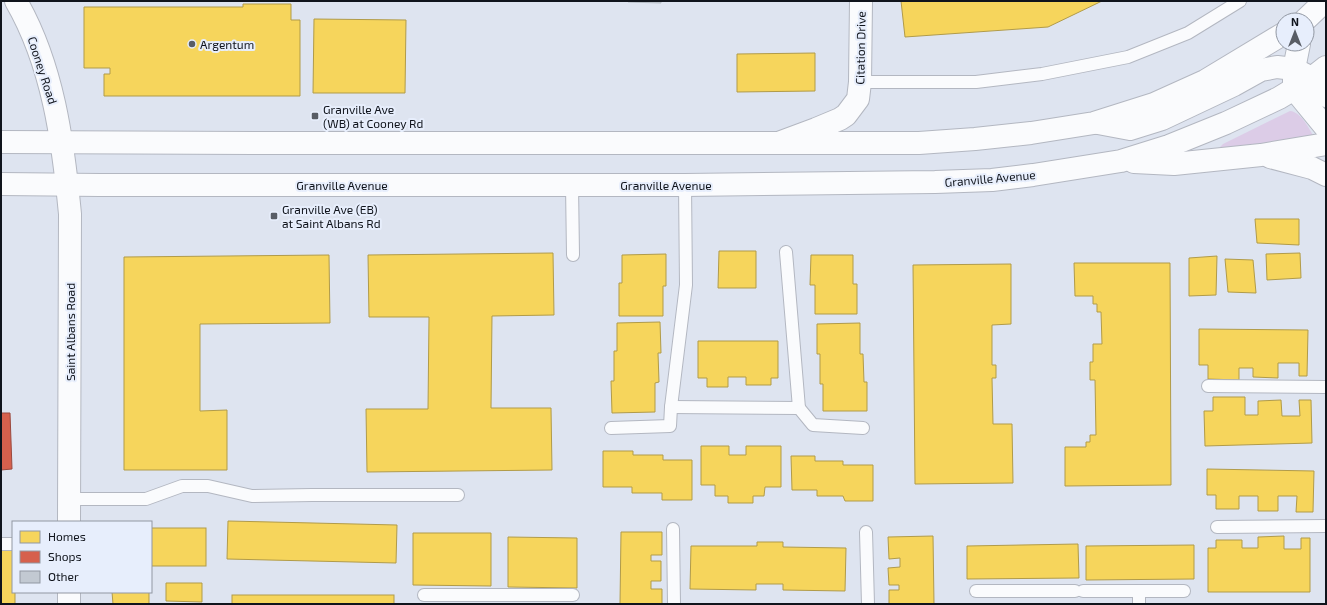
<svg xmlns="http://www.w3.org/2000/svg" width="1327" height="605" viewBox="0 0 1327 605" font-family="'Exo 2',sans-serif">
	<style>
		.green { fill: #dccce7 }
		.homes { fill: #f6d55c; stroke: #b19b49 }
		.shops { fill: #d6604d; stroke: #9b493e }
		.building { fill: #c2c9d2; stroke: #b6bdc6 }
		.lines { fill: none; stroke-linecap: round; stroke-linejoin: round }
		.lane-casing { stroke: #b3b7c1; stroke-width: 14 }
		.street-casing { stroke: #b3b7c1; stroke-width: 24 }
		.secondary-casing { stroke: #b3b7c1; stroke-width: 24 }
		.lane { stroke: #fafbfd; stroke-width: 12 }
		.street { stroke: #fafbfd; stroke-width: 22 }
		.secondary { stroke: #fafbfd; stroke-width: 22 }
		.poi-dot { fill: #585d66; stroke: #e7eefc; stroke-width: 1.5 }
		.labels { text-anchor: middle; dominant-baseline: central; stroke-width: 4; stroke-linejoin: round; paint-order: stroke }
		.poi-label { font-size: 12px; fill: #10141c; stroke: #e7eefc; text-anchor: start }
		.street-label { font-size: 12px; fill: #10141c; stroke: #e7eefc }
	</style>
	<rect width="100%" height="100%" fill="#dee4f0"/>
	<path class="green" d="M1290 111C1301 112 1308 127 1313 135L1312 138 1221 149 1220 147 1223 144Z"/>
	<g class="homes">
		<polygon points="901,1 1102,1 1048,27 905,37"/>
		<polygon points="243,4 291,4 291,20 300,20 300,96 104,96 104,74 110,74 110,68 84,68 84,7 243,7"/>
		<polygon points="314,19 406,20 405,93 313,93"/>
		<polygon points="815,53 815,91 737,92 737,54"/>
		<polygon points="1255,219 1299,219 1299,245 1257,243"/>
		<polygon points="719,251 756,251 756,288 718,288"/>
		<polygon points="553,253 554,315 492,316 491,408 551,408 552,470 367,472 366,409 428,409 429,317 369,317 368,255"/>
		<polygon points="1300,253 1301,278 1267,280 1266,254"/>
		<polygon points="666,254 666,286 663,286 663,316 619,316 619,283 622,283 622,255"/>
		<polygon points="329,255 330,323 200,324 200,411 227,410 227,470 124,470 124,257"/>
		<polygon points="811,255 853,255 853,284 857,284 857,314 815,314 815,285 810,285"/>
		<polygon points="1217,256 1216,295 1189,296 1189,258"/>
		<polygon points="1225,259 1253,260 1256,293 1228,292"/>
		<polygon points="1074,263 1170,263 1171,485 1065,486 1065,447 1086,447 1086,442 1090,442 1090,435 1096,435 1095,380 1090,380 1090,362 1093,362 1093,344 1102,344 1101,312 1097,312 1097,304 1093,304 1093,296 1075,296"/>
		<polygon points="1011,264 1011,324 992,325 992,365 996,365 996,378 992,378 993,424 1012,424 1013,483 915,484 913,265"/>
		<polygon points="660,322 661,353 658,353 659,382 655,383 655,412 612,413 611,381 614,381 614,351 617,351 617,323"/>
		<polygon points="860,323 860,354 863,354 864,382 867,382 867,411 823,411 823,384 820,384 820,354 817,354 817,324"/>
		<polygon points="1199,329 1308,330 1307,376 1299,376 1299,363 1278,363 1278,378 1253,377 1253,368 1239,368 1239,380 1208,379 1208,365 1199,365"/>
		<polygon points="698,341 778,341 778,378 771,378 771,385 746,385 746,377 728,377 728,387 707,387 707,378 698,378"/>
		<polygon points="1213,397 1245,397 1245,415 1258,415 1258,401 1281,400 1282,416 1300,416 1299,400 1311,400 1312,443 1205,446 1204,411 1213,411"/>
		<polygon points="701,446 729,446 729,455 746,455 746,446 781,446 781,487 765,487 764,496 753,496 753,503 728,503 728,496 715,496 715,485 701,485"/>
		<polygon points="603,451 633,451 633,455 663,455 663,460 692,460 692,500 662,500 662,493 632,493 632,487 603,487"/>
		<polygon points="791,456 815,456 815,461 843,461 843,465 873,465 873,501 845,501 843,496 817,496 817,490 792,490"/>
		<polygon points="1207,469 1314,471 1313,512 1296,512 1297,496 1278,496 1278,511 1258,511 1258,496 1239,496 1239,509 1216,509 1216,495 1207,495"/>
		<polygon points="228,521 397,525 396,563 227,559"/>
		<rect x="151" y="528" width="55" height="38"/>
		<polygon points="621,532 662,532 662,555 651,555 651,561 661,561 661,581 651,581 651,589 662,589 662,604 620,604"/>
		<polygon points="413,533 491,533 491,586 413,585"/>
		<polygon points="933,536 934,604 889,604 889,590 899,590 899,585 889,585 888,568 900,567 900,558 889,559 888,537"/>
		<polygon points="1284,536 1284,549 1301,549 1301,538 1310,538 1310,592 1208,592 1208,548 1216,548 1216,540 1242,540 1242,548 1258,548 1258,537"/>
		<polygon points="508,537 577,538 577,588 508,587"/>
		<polygon points="757,542 783,542 783,547 846,548 845,591 783,590 783,584 756,584 756,590 690,589 691,546 757,546"/>
		<polygon points="1078,544 1079,578 967,579 967,546"/>
		<polygon points="1194,545 1194,579 1086,580 1086,546"/>
		<polygon points="1,548 13,548 13,592 15,592 15,604 1,604"/>
		<polygon points="166,583 202,583 202,602 166,601"/>
		<polygon points="112,592 149,592 149,604 113,604"/>
		<rect x="232" y="595" width="162" height="9"/>
	</g>
	<polygon class="shops" points="1,413 10,413 12,469 1,470"/>
	<polygon class="building" points="628,1 661,1 661,3 628,2"/>
	<g class="lines">
		<g class="lane-casing">
			<g id="lane">
				<polyline points="860,82 976,82 1042,74 1128,57 1188,33 1240,1"/>
				<polyline points="572,185 573,255"/>
				<polyline points="1208,386 1326,387"/>
				<polyline points="671,407 799,408 786,252"/>
				<polyline points="799,408 813,425 863,428"/>
				<polyline points="611,428 670,426 671,407 686,285 685,185"/>
				<polyline points="69,499 146,499 182,486 208,486 252,496 312,495 458,495"/>
				<polyline points="1217,527 1326,526"/>
				<polyline points="673,529 674,604"/>
				<polyline points="866,532 868,604"/>
				<polyline points="1,544 13,544"/>
				<polyline points="976,591 1075,591"/>
				<polyline points="1083,591 1184,591"/>
				<polyline points="424,595 573,595"/>
				<polyline points="1139,604 1139,591"/>
			</g>
		</g>
		<g class="street-casing">
			<polyline id="street" points="781,142 816,129 840,119 846,115 858,99 860,82 861,1"/>
		</g>
		<g class="secondary-casing">
			<g id="secondary">
				<path d="M16 1C53 65 63 141 70 214L69 522"/>
				<polyline points="1305,20 1325,1"/>
				<polyline points="1299,44 1294,69 1294,89 1326,128"/>
				<polyline points="1098,123 1130,129 1162,119 1234,85 1261,70 1277,67 1294,69 1312,78 1326,96"/>
				<polyline points="1,142 255,143 919,143 975,139 1031,133 1094,123 1154,104 1205,81 1283,34"/>
				<polyline points="1270,157 1312,168 1326,175"/>
				<polyline points="1134,162 1174,164 1261,155 1326,144"/>
				<polyline points="1,184 100,185 685,185 935,182 992,180 1033,175 1121,161 1169,146 1226,123 1279,98 1312,78 1326,67"/>
				<polyline points="69,604 69,592"/>
			</g>
		</g>
		<use href="#lane" class="lane"/>
		<use href="#street" class="street"/>
		<use href="#secondary" class="secondary"/>
	</g>
	<g class="poi-dot">
		<circle cx="192" cy="44" r="4"/>
		<rect x="311" y="112" width="8" height="8" rx="2"/>
		<rect x="270" y="212" width="8" height="8" rx="2"/>
	</g>
	<g class="labels">
		<g class="poi-label">
			<text x="200" y="44">Argentum</text>
			<text x="323" y="109">Granville Ave<tspan x="323" dy="14">(WB) at Cooney Rd</tspan></text>
			<text x="282" y="209">Granville Ave (EB)<tspan x="282" dy="14">at Saint Albans Rd</tspan></text>
		</g>
		<g class="street-label">
			<text transform="translate(860 48) rotate(-89)">Citation Drive</text>
			<text transform="translate(43 70) rotate(72)">Cooney Road</text>
			<text transform="translate(990 178) rotate(-5)">Granville Avenue</text>
			<text x="342" y="185">Granville Avenue</text>
			<text x="666" y="185">Granville Avenue</text>
			<text transform="translate(70 332) rotate(-90)">Saint Albans Road</text>
		</g>
	</g>
	<rect width="1327" height="605" fill="none" stroke="#10141c" stroke-width="4"/>
	<rect x="12" y="521" width="140" height="72" fill="#e7eefc" stroke="#9197a2"/>
	<rect x="20" y="531" width="20" height="12" fill="#f6d55c" stroke="#9197a2"/>
	<text x="48" y="541" font-size="12" fill="#10141c">Homes</text>
	<rect x="20" y="551" width="20" height="12" fill="#d6604d" stroke="#9197a2"/>
	<text x="48" y="561" font-size="12" fill="#10141c">Shops</text>
	<rect x="20" y="571" width="20" height="12" fill="#c2c9d2" stroke="#9197a2"/>
	<text x="48" y="581" font-size="12" fill="#10141c">Other</text>
	<g transform="translate(1295 32)"><circle r="19" fill="#e7eefc" stroke="#9197a2"/>
	<path d="M0-3L7 15L0 10L-7 15Z" fill="#585d66"/>
	<text y="-6" font-size="11" font-weight="bold" text-anchor="middle" fill="#10141c">N</text>
	</g>
</svg>
